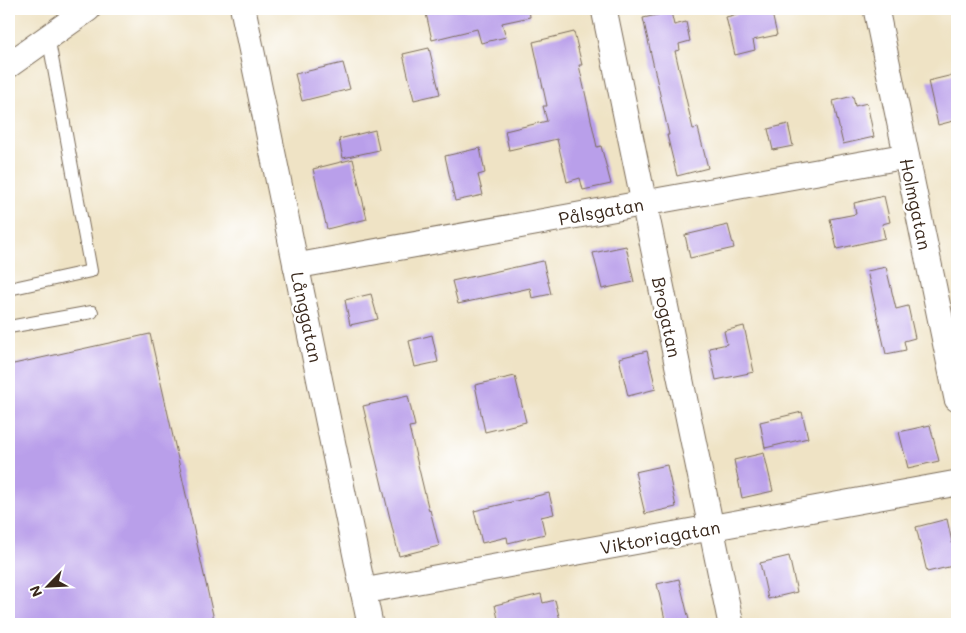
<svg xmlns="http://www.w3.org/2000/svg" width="966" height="633" viewBox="0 0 966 633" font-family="Mali,sans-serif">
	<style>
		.building { fill: #b99fea }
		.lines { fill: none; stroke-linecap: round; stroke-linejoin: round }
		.service-casing { stroke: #7a6b58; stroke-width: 14 }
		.minor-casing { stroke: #7a6b58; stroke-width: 27 }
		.service { stroke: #fff; stroke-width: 12 }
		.minor { stroke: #fff; stroke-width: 25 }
		.labels { text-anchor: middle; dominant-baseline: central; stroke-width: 5; stroke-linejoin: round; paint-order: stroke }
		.street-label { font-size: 18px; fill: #3b2a1e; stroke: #fff }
	</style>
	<rect width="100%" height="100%" fill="#fff"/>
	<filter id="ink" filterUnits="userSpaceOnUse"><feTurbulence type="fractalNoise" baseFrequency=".02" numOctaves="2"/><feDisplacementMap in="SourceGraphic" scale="10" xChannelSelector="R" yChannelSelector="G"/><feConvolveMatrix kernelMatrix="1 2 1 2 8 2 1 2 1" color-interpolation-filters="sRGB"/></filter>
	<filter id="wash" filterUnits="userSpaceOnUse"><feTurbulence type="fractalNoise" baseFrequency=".0096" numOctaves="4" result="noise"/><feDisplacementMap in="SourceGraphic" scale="20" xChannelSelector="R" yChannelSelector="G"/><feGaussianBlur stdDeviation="1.12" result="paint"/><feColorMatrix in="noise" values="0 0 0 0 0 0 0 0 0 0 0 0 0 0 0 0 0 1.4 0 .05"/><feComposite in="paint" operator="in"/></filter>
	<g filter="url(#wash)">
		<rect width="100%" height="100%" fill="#efe3c5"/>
		<g id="blocks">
			<g class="building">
				<polygon points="425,9 529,9 530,17 502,23 506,37 481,43 477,29 432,40"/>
				<polygon points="745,9 771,9 777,35 753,40 755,50 735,55 726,17 746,12"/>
				<polygon points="671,12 674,25 686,22 690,41 679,44 680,50 675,51 693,129 698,128 708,168 677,176 667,135 669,135 643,18"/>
				<polygon points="574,32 582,65 579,65 597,147 601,146 611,184 583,190 580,178 567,182 557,139 509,150 505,131 547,121 543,106 547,106 533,42"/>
				<polygon points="429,48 440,94 414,100 403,54"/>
				<polygon points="343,63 350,89 302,101 295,74"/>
				<polygon points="957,74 957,120 938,125 928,81"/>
				<polygon points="853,96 855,106 867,103 874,137 843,144 833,101"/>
				<polygon points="788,124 793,146 773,150 768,129"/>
				<polygon points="375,130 379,150 343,158 339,139"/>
				<polygon points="480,148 485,173 478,175 483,195 455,201 445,156"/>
				<polygon points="353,159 367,219 327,229 313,169"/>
				<polygon points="884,196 890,222 882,224 885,238 837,249 830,219 856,214 854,203"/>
				<polygon points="728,225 734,248 690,258 685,235"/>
				<polygon points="626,246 634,282 602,289 593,253"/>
				<polygon points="543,261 551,294 532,298 530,288 458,304 452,281"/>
				<polygon points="886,267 896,309 908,306 915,338 904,341 906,350 886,354 867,271"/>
				<polygon points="371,294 378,319 350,325 345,300"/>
				<polygon points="744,326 754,372 716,380 709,348 727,344 724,331"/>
				<polygon points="150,334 215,624 9,624 9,365"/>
				<polygon points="432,335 438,362 415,367 409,341"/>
				<polygon points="647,351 656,389 628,396 619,358"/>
				<polygon points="515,376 526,422 485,432 475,385"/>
				<polygon points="408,396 415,426 409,427 429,511 430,510 439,546 399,556 363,406"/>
				<polygon points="802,412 808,438 765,448 760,422"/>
				<polygon points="930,425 939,461 908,468 899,432"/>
				<polygon points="764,453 773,491 742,498 734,460"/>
				<polygon points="667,465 676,507 645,514 635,472"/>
				<polygon points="549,493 554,514 541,517 545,534 508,543 507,537 482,543 474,511"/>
				<polygon points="947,519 957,565 927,572 916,527"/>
				<polygon points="789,556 797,592 768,599 760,563"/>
				<polygon points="679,579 690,624 666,624 657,584"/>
				<polygon points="541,594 543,603 555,600 561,624 499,624 495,605"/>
			</g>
		</g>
	</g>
	<g filter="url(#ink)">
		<use href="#blocks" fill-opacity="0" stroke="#7a6b58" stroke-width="1"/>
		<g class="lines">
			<g class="service-casing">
				<g id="service">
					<polyline points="9,289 91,271 48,36"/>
					<polyline points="9,327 92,312"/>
				</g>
			</g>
			<g class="minor-casing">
				<g id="minor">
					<polyline points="243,9 370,624"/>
					<polyline points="604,9 731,624"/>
					<polyline points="876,9 957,399"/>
					<polyline points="9,65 88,9"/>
					<polyline points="296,266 906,156"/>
					<polyline points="363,591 957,483"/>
				</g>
			</g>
			<use href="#service" class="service"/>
			<use href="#minor" class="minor"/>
		</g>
	</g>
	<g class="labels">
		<g class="street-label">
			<text transform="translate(916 204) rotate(78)">Holmgatan</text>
			<text transform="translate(601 211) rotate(-10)">Pålsgatan</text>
			<text transform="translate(307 317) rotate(78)">Långgatan</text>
			<text transform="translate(667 317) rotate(78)">Brogatan</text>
			<text transform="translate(660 537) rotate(-10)">Viktoriagatan</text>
		</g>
	</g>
	<rect width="966" height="633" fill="none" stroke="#fff" stroke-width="30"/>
	<g transform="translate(48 586) rotate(246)" stroke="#ffffff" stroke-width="4" paint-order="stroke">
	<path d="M0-4L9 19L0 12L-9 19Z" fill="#3b2a1e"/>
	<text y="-8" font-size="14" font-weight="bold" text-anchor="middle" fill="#3b2a1e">N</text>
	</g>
</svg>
